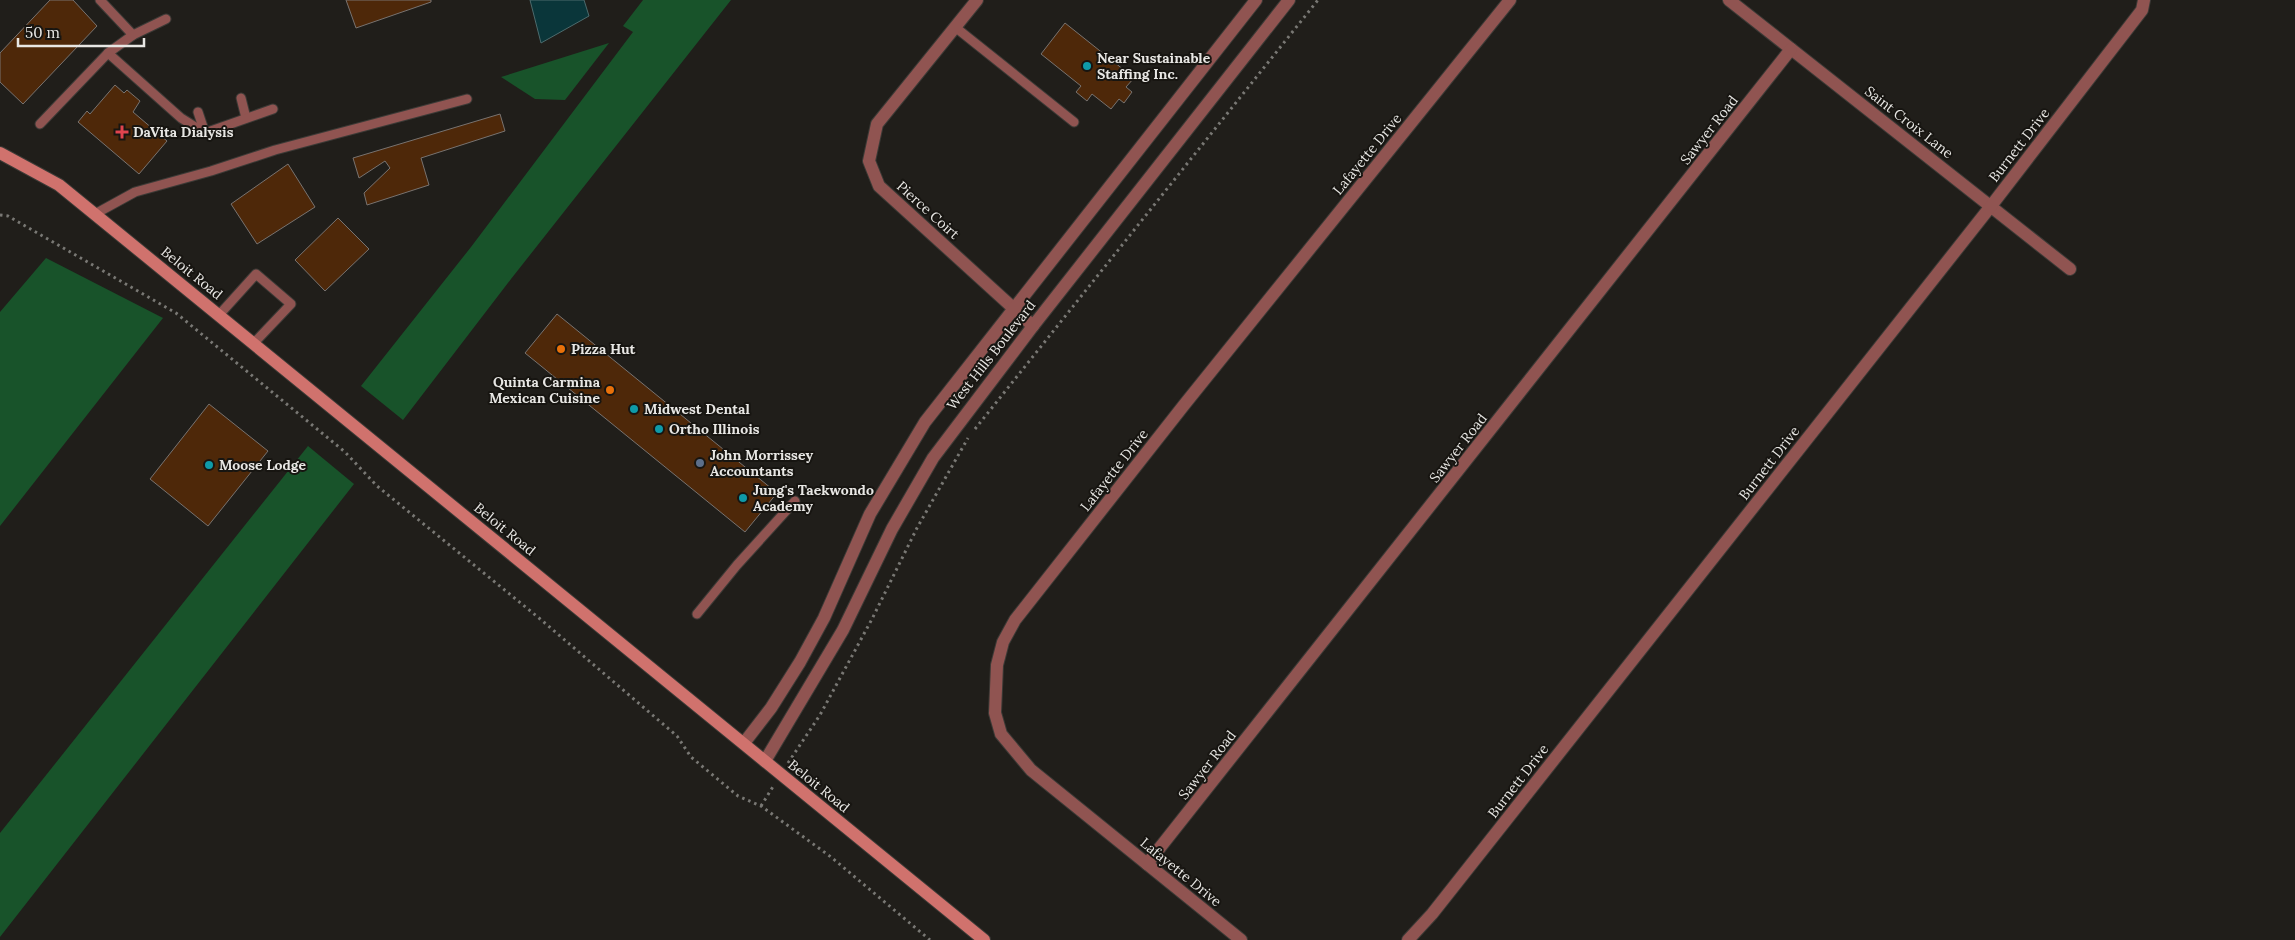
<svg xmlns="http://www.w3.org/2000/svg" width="2295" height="940" viewBox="0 0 2295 940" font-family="Lora,serif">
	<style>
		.green { fill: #18532a }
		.water { fill: #0a363a; stroke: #4d6b6d }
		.building { fill: #4e2809; stroke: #787370 }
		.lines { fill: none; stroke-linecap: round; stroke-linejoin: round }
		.service-casing { stroke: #3c3a36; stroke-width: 11 }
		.minor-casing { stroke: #3c3a36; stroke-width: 14 }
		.secondary-casing { stroke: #3c3a36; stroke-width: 14 }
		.path { stroke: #797874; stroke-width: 3; stroke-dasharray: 2.5 4; stroke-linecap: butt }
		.service { stroke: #905451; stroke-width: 9 }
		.minor { stroke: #905451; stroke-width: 12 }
		.secondary { stroke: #d0726d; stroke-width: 12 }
		.culture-dot { fill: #0f9aa8; stroke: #171511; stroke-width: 2 }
		.health-dot { fill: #e0444e; stroke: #171511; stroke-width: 2 }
		.food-dot { fill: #e8710a; stroke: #171511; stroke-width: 2 }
		.service-dot { fill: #5c6f8a; stroke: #171511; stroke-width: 2 }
		.labels { text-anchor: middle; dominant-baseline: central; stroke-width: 4; stroke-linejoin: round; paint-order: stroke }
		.poi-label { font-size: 14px; font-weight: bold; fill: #e8e7e4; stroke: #171511; text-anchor: start }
		.street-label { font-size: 14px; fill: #e8e7e4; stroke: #171511 }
	</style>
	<rect width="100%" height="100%" fill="#201e1a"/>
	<g class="green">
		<polygon points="643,0 731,0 511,279 403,420 361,386 471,247 633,32 623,26"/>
		<polygon points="609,43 565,100 535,99 501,77"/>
		<polygon points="46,258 163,318 0,526 0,312"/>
		<polygon points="308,446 354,484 0,937 0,833"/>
	</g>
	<polygon class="water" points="530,0 584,0 589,16 541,43"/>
	<g class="building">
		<polygon points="50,0 73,0 97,26 23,104 0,82 0,53"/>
		<polygon points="346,0 431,0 431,2 356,28"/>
		<polygon points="1065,23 1134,78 1126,87 1132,92 1124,103 1119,99 1111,109 1092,94 1087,101 1076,92 1081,86 1041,54"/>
		<polygon points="115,85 124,93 127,90 140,101 133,112 167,141 139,174 78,122 87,111 90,114"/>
		<polygon points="500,114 505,131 421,158 429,185 367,205 364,193 390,168 385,161 359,178 353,158"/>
		<polygon points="288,164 315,207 257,244 231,204"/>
		<polygon points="338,218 369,249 325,291 295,260"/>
		<polygon points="557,314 777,493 745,532 525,353"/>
		<polygon points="209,404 268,451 208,526 150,479"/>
	</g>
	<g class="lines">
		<g class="service-casing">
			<g id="service">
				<polyline points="100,0 133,35"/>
				<polyline points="955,27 1074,122"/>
				<polyline points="108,53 181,118 205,133"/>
				<polyline points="241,98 246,118"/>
				<polyline points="198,112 205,133 273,109"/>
				<polyline points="40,124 108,53 133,35 166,19"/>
				<polyline points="95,214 135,192 211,171 275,150 467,99"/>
				<polyline points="219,315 256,274 291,304 254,343"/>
				<polyline points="697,614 737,565 795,501"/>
			</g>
		</g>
		<g class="minor-casing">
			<g id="minor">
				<polyline points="977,0 877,124 869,161 879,186 1033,326"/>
				<polyline points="1729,0 2070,269"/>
				<polyline points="744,743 771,708 800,662 824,618 870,514 925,422 1256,0"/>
				<polyline points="765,761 843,630 892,529 933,458 1033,326 1289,0"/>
				<polyline points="1147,864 1791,49"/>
				<polyline points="1241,940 1031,770 1001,734 995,713 997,665 1003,642 1015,620 1184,405 1510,0"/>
				<polyline points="1408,940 1432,914 1991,206 2142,10 2144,0"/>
			</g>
		</g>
		<g class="secondary-casing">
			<polyline id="secondary" points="0,153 59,185 984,940"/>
		</g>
		<g class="path">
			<polyline points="0,215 8,216 176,313 345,452 377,486 539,618 677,736 691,757 738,796 761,806 831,857 930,940"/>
			<polyline points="975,429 1318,0"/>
			<polyline points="788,763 820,715 872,619 917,528 968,438"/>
			<polyline points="761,806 774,785"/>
		</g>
		<use href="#service" class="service"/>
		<use href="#minor" class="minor"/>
		<use href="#secondary" class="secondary"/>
	</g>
	<g class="culture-dot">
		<circle cx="1087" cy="66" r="5"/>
		<circle cx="634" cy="409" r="5"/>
		<circle cx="659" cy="429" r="5"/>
		<circle cx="209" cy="465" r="5"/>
		<circle cx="743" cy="498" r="5"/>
	</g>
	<path class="health-dot" d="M119.5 124.5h5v5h5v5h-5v5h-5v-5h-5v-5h5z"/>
	<g class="food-dot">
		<circle cx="561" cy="349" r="5"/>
		<circle cx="610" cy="390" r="5"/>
	</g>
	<circle class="service-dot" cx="700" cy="463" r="5"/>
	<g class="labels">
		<g class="poi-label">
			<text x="1097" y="58">Near Sustainable<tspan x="1097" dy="16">Staffing Inc.</tspan></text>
			<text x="133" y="132">DaVita Dialysis</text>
			<text x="571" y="349">Pizza Hut</text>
			<text x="600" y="382" text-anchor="end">Quinta Carmina<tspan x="600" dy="16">Mexican Cuisine</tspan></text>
			<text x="644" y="409">Midwest Dental</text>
			<text x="669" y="429">Ortho Illinois</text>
			<text x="710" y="455">John Morrissey<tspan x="710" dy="16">Accountants</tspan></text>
			<text x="219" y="465">Moose Lodge</text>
			<text x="753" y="490">Jung's Taekwondo<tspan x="753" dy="16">Academy</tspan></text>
		</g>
		<g class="street-label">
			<text transform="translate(1909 122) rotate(38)">Saint Croix Lane</text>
			<text transform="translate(1709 130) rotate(-52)">Sawyer Road</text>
			<text transform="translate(2019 145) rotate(-52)">Burnett Drive</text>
			<text transform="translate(1367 154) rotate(-51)">Lafayette Drive</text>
			<text transform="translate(928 210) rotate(42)">Pierce Coirt</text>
			<text transform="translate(192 273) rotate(39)">Beloit Road</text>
			<text transform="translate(991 355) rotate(-52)">West Hills Boulevard</text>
			<text transform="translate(1458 448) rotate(-52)">Sawyer Road</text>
			<text transform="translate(1769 463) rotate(-52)">Burnett Drive</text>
			<text transform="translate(1114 470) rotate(-52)">Lafayette Drive</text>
			<text transform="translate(505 529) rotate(39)">Beloit Road</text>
			<text transform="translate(1207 765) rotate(-52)">Sawyer Road</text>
			<text transform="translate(1518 781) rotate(-52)">Burnett Drive</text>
			<text transform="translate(819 786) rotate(39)">Beloit Road</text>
			<text transform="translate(1181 872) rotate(39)">Lafayette Drive</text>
		</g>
	</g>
	<path d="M18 38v8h126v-8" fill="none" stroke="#e8e7e4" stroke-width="2.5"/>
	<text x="25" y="38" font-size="15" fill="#e8e7e4" stroke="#171511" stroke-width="4" paint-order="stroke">50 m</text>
</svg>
